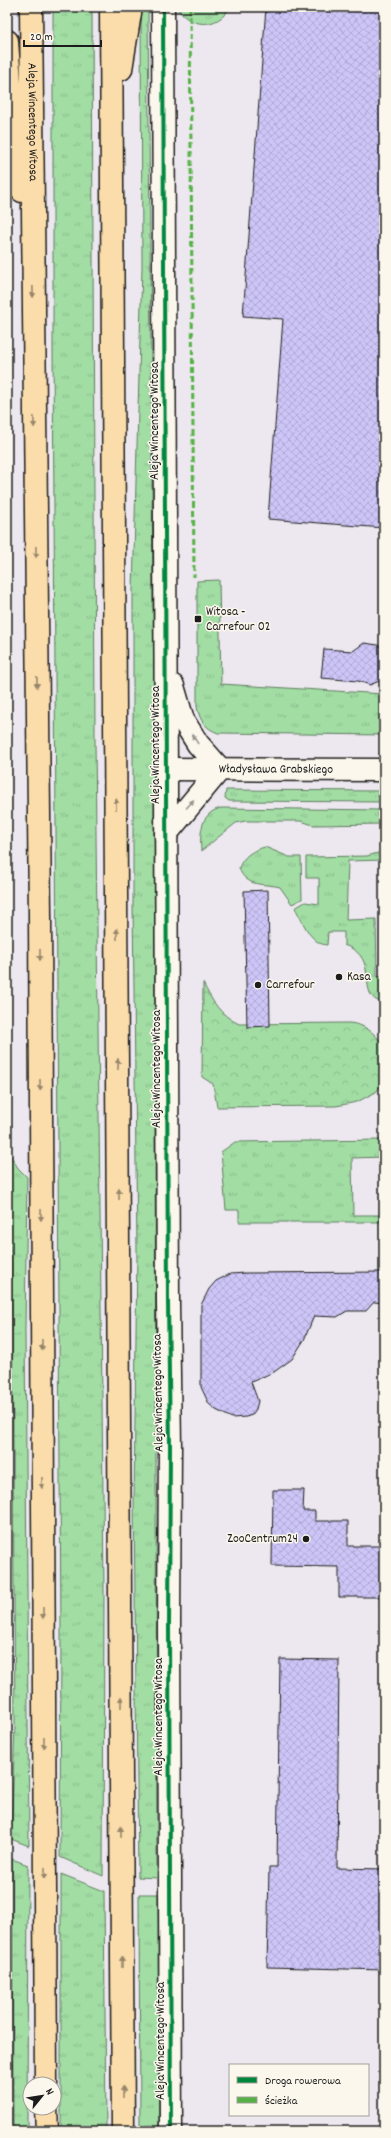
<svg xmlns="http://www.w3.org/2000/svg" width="391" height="2138" viewBox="0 0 391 2138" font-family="Dekko,sans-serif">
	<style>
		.grass { fill: url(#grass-tufts); stroke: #5f7c60 }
		.forest { fill: url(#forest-crowns); stroke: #5f7c60 }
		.building { fill: url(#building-cross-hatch); stroke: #1c1c1c }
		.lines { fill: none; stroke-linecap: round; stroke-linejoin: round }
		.minor-casing { stroke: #1c1c1c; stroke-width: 25 }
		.major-casing { stroke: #1c1c1c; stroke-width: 25 }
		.minor { stroke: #fbf7ec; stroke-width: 22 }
		.major { stroke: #fbddab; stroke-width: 22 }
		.quiet { stroke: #55b145; stroke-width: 3; stroke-dasharray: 6 3; stroke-linecap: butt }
		.cycleway-casing { stroke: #fbf7ec; stroke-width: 6 }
		.cycleway { stroke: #00873e; stroke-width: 4 }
		.oneway { fill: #97866b }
		.oneway2 { fill: #97948e }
		.poi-dot { fill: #1c1c1c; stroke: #fbf7ec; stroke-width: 1.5 }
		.labels { text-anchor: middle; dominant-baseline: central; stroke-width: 3; stroke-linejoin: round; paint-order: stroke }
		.street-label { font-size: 13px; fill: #1c1c1c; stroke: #fbf7ec }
		.poi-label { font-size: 13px; fill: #1c1c1c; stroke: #fbf7ec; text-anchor: start }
	</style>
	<defs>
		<pattern id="grass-tufts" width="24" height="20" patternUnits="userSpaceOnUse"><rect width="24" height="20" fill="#a2dda4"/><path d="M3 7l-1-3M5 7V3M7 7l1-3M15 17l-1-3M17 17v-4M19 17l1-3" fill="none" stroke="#8bbd8d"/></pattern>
		<pattern id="forest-crowns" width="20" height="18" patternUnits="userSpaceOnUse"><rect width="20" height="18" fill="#a2dda4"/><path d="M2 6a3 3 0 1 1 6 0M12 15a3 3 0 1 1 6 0" fill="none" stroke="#8bbd8d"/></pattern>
		<pattern id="building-cross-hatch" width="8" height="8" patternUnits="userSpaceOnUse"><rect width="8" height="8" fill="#ccc5f7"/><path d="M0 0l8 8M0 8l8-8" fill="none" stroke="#afa9d3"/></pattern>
	</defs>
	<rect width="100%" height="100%" fill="#ede8ef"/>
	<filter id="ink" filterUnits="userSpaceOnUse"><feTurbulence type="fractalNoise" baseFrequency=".025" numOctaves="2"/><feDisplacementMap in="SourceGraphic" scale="8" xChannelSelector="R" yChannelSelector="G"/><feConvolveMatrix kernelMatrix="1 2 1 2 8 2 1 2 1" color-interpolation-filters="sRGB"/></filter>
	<g filter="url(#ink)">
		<g class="grass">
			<polygon points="53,7 92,7 95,739 104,1589 103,1876 60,1857 61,1633 53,350"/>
			<polygon points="141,7 148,7 154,709 157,1878 138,1877 134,1503 137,1251 133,904 133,590 142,267"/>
			<path d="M176 7H230C218 30 189 28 176 7Z"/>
			<path d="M219 580 221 684 384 694V735L218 733C205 728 200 721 197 707V581Z"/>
			<polygon points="226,790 384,791 384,802 229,801 225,798"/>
			<path d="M221 808 384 810V824L313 825 301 821H245L236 823 201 851C200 833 200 813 221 808Z"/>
			<path d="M265 847 289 857H301L302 899 292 904 280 887C264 883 246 888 239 868 243 856 253 850 265 847Z"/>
			<path d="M378 853H384V860L348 861 346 920 376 919 377 976H384V1003C353 997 383 958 344 945V932H328L327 945C310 944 303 921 295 908L305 902 319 904V878H306V857L367 856Z"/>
			<polygon points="384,1140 384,1157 352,1158 353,1215 384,1215 384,1222 239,1222 239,1210 226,1210 221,1152 235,1142"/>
			<polygon points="7,1150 18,1168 27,1177 25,1330 29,1846 11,1839 15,1726 12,1318 11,1254 7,1229"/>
			<polygon points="12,1859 28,1865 27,2131 13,2131"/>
			<polygon points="61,1874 104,1891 106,2131 61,2131"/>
			<polygon points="139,1894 158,1894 159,2131 140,2131"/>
		</g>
		<path class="forest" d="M203 983C212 1001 220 1015 239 1024L349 1023C365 1024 374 1033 384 1045V1082L376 1092 357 1102 336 1106 217 1107 213 1084 202 1077Z"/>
		<g class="building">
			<polygon points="266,7 384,7 384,528 268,519 283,319 243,316"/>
			<polygon points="364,643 378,645 384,649 384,679 370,685 358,681 321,678 324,649 353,651"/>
			<polygon points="268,890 270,1026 247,1027 244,891"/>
			<polygon points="384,1272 384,1303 374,1302 366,1311 347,1311 337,1317 314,1316 304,1340 292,1359 274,1372 251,1382 258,1401 256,1409 252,1415 246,1417 232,1418 216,1410 209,1404 201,1387 201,1305 209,1289 216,1281 230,1274 246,1273"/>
			<polygon points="273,1490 304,1490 303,1511 315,1511 315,1521 348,1521 348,1546 384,1546 384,1597 339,1597 339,1567 272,1566"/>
			<polygon points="280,1659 339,1660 337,1868 384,1869 384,1970 267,1967 269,1867 277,1867"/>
		</g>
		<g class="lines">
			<g class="minor-casing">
				<g id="minor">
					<polyline points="163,7 168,1303 170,1447 169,1627 171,2131"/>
					<polyline points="173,686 183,720 198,744 220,769"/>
					<path id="s1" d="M167 769 384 770"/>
					<polyline points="166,834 220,769"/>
				</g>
			</g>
			<g class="major-casing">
				<g id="major">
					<path id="s2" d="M31 7 40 916 46 2084"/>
					<polyline points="111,7 123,2131"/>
					<polyline points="7,41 15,154 22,191"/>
					<polyline points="121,69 131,7"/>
					<polyline points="46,2108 47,2131"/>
				</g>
			</g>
			<use href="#minor" class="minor"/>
			<use href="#major" class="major"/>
			<polyline class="quiet" points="190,7 194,577"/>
			<g class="cycleway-casing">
				<polyline id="cycleway" points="163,7 168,1303 170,1447 169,1627 171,2131"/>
			</g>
			<use href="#cycleway" class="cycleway"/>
		</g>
		<defs><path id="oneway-solid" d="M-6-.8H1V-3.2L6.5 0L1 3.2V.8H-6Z"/></defs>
		<g class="oneway">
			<use href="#oneway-solid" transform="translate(33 292) rotate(89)"/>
			<use href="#oneway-solid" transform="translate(34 422) rotate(89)"/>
			<use href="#oneway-solid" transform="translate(36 552) rotate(89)"/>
			<use href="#oneway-solid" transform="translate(37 682) rotate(89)"/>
			<use href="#oneway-solid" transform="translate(116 804) rotate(-90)"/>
			<use href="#oneway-solid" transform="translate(117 934) rotate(-90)"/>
			<use href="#oneway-solid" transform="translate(40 955) rotate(90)"/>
			<use href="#oneway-solid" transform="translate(118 1064) rotate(-90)"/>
			<use href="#oneway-solid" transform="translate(40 1085) rotate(90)"/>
			<use href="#oneway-solid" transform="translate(119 1194) rotate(-90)"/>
			<use href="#oneway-solid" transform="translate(41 1215) rotate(90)"/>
			<use href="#oneway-solid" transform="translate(42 1345) rotate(90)"/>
			<use href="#oneway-solid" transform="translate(42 1483) rotate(90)"/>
			<use href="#oneway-solid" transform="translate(43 1613) rotate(90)"/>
			<use href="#oneway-solid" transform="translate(121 1702) rotate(-90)"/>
			<use href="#oneway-solid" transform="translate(44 1743) rotate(90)"/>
			<use href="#oneway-solid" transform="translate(121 1832) rotate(-90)"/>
			<use href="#oneway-solid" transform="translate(45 1873) rotate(90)"/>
			<use href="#oneway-solid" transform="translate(122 1962) rotate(-90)"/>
			<use href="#oneway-solid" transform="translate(123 2092) rotate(-90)"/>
		</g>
		<g class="oneway2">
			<use href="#oneway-solid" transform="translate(195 739) rotate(-122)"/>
			<use href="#oneway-solid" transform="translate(190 804) rotate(-49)"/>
		</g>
	</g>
	<g class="poi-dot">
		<rect x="194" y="615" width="8" height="8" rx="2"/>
		<circle cx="339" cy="977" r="4"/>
		<circle cx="258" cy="985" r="4"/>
		<circle cx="306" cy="1539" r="4"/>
	</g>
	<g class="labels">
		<g class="street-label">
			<text stroke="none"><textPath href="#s2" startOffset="115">Aleja Wincentego Witosa</textPath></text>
			<text transform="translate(155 421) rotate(-90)">Aleja Wincentego Witosa</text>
			<text transform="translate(156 745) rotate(-90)">Aleja Wincentego Witosa</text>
			<text stroke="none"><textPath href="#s1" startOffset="109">Władysława Grabskiego</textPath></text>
			<text transform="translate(157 1069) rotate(-90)">Aleja Wincentego Witosa</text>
			<text transform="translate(159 1393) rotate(-91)">Aleja Wincentego Witosa</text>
			<text transform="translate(159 1717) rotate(-90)">Aleja Wincentego Witosa</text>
			<text transform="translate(161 2041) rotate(-90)">Aleja Wincentego Witosa</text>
		</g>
		<g class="poi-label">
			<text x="206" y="612">Witosa -<tspan x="206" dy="15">Carrefour 02</tspan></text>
			<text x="347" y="977">Kasa</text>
			<text x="266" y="985">Carrefour</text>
			<text x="298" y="1539" text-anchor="end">ZooCentrum24</text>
		</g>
	</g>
	<rect width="391" height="2138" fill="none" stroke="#fbf7ec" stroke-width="24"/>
	<rect x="12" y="12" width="367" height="2114" fill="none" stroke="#1c1c1c" stroke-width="1.5" filter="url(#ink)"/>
	<rect x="229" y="2064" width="140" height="52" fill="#fbf7ec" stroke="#a29f99"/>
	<rect x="237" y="2077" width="20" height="6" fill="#00873e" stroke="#a29f99"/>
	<text x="265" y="2084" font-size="12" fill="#1c1c1c">Droga rowerowa</text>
	<rect x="237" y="2097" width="20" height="6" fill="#55b145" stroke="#a29f99"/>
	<text x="265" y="2104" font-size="12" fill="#1c1c1c">Ścieżka</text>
	<g transform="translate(42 2096) rotate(60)"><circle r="19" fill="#fbf7ec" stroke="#a29f99"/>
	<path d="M0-3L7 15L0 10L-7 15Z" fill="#1c1c1c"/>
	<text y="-6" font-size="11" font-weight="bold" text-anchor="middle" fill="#1c1c1c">N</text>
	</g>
	<path d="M24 40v6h77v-6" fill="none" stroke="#1c1c1c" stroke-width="2"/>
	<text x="30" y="40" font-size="12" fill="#1c1c1c" stroke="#fbf7ec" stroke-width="3" paint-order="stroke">20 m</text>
</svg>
